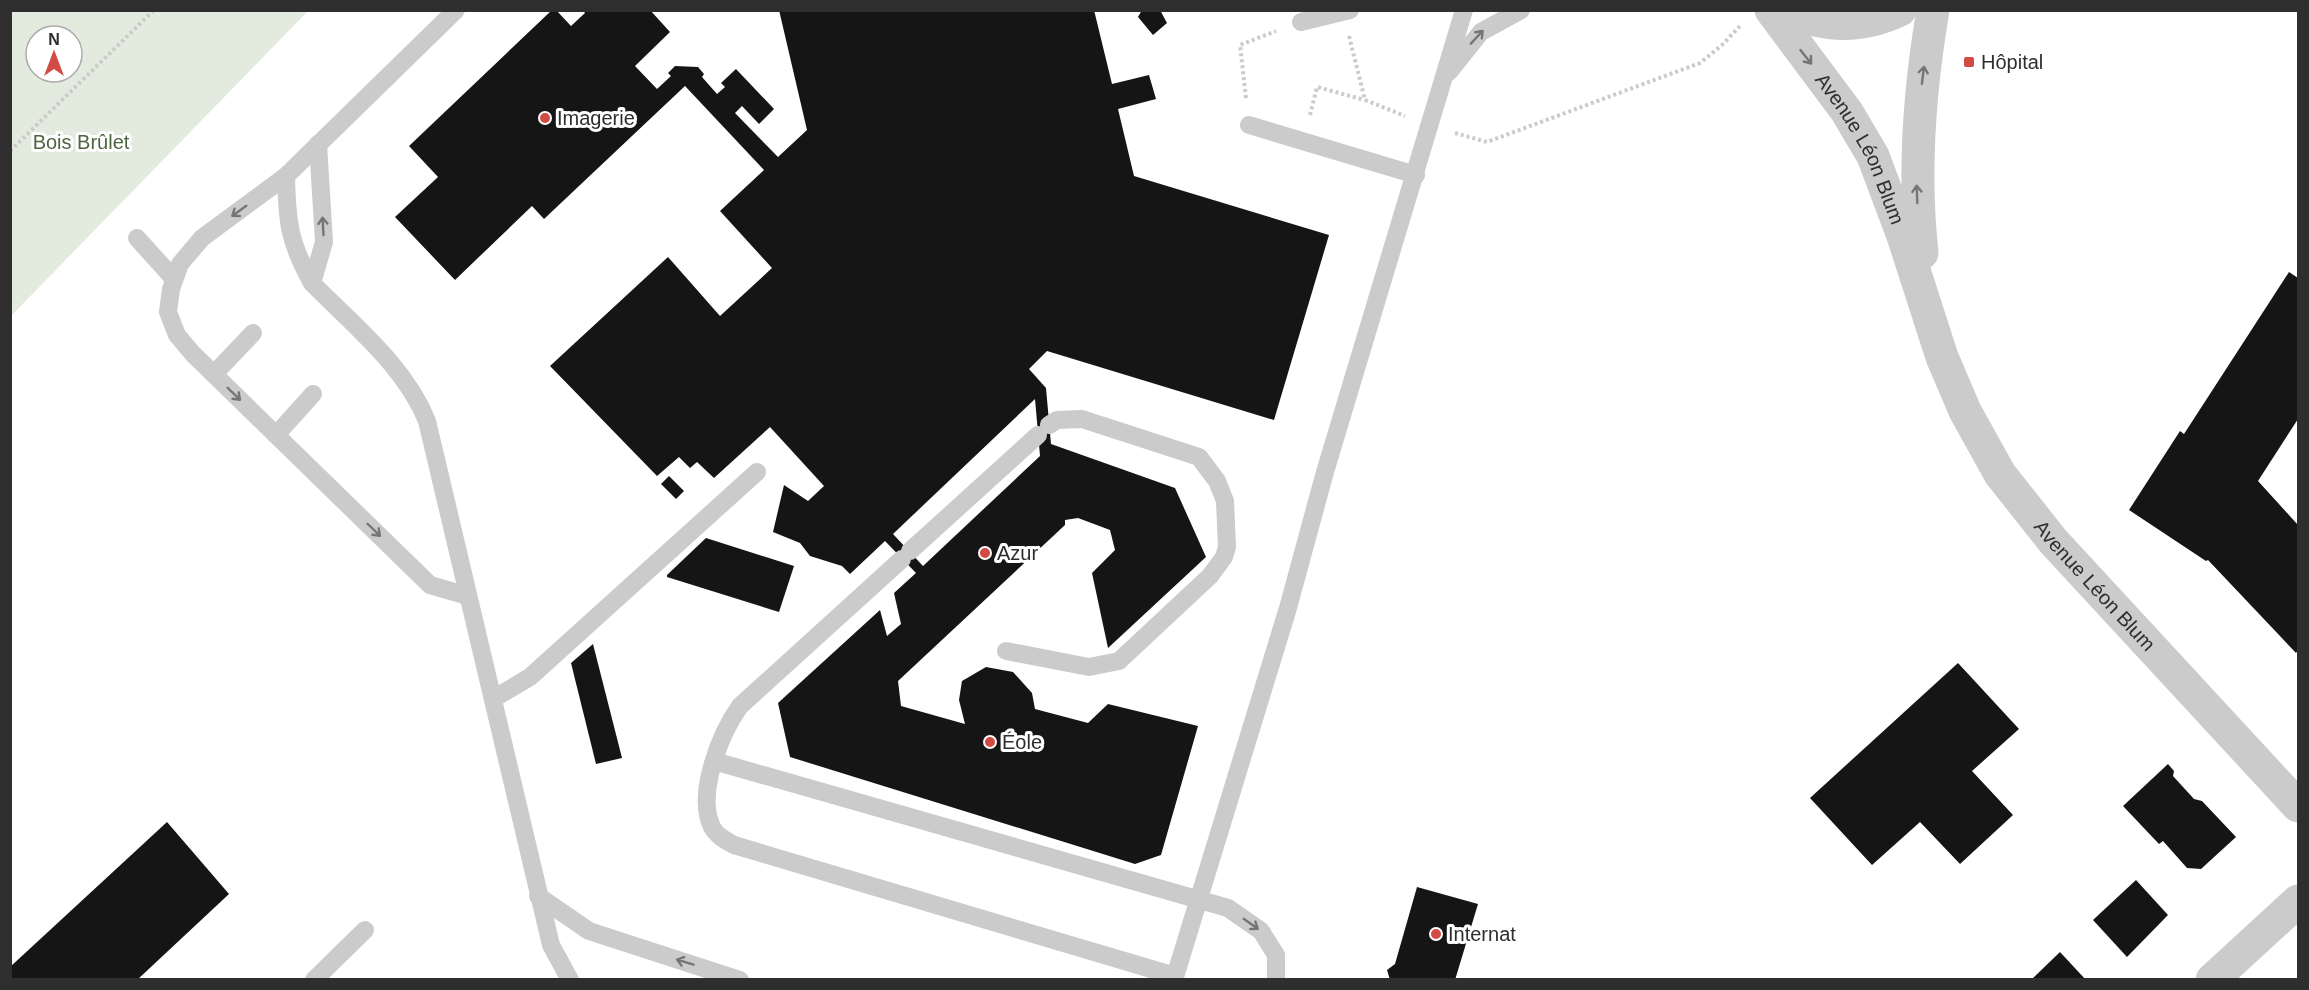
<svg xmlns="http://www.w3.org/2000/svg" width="2309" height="990" viewBox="0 0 2309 990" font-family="Arial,sans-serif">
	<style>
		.green { fill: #e3eade; fill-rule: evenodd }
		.building { fill: #151515; fill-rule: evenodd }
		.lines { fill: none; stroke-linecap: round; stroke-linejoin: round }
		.path { stroke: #cbcbcb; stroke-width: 4; stroke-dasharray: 3 3; stroke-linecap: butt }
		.lane { stroke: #cbcbcb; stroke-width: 18 }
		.street { stroke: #cbcbcb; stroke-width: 33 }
		.oneway { stroke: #757575 }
		.poi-dot { fill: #d24a44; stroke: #fff; stroke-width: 2 }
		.labels { text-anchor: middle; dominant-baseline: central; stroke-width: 6; stroke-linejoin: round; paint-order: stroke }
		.poi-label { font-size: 20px; fill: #2e2e2e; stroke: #fff; text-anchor: start }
		.park-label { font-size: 20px; fill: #4d6541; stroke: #fff }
		.street-label { font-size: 20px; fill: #2e2e2e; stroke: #fff }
	</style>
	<rect width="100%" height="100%" fill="#fff"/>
	<path class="green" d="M11 10 308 11 11 316 10 11ZM36 36H72V72H36Z"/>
	<g class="building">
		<path d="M552 10H556L571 26 585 13 583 10H650L670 32 635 66 657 89 671 76 668 73 675 66 698 67 704 74 702 77 717 94 725 87 721 83 736 69 774 109 759 124 742 106 735 113 778 157 807 130 779 10H1094L1112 84 1149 75 1156 99 1118 109 1134 176 1329 235 1274 420 1047 351 1029 369 1046 388 1051 444 1175 488 1206 557 1108 648 1092 573 1115 550 1110 530 1078 518 1065 520V525L898 681 901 706 965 724 959 700 962 681 986 667 1013 672 1032 693 1035 709 1088 723 1108 704 1198 726 1161 855 1135 864 790 757 778 703 880 610 887 636 901 624 894 593 916 573 885 541 850 574 842 566 810 556 800 543 773 532 784 485 808 501 824 486 770 427 714 478 697 462 690 468 679 457 657 476 550 366 668 257 720 316 772 268 720 211 764 170 685 86 544 219 532 206 455 280 395 217 438 177 409 146ZM1035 399 1040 456 923 566 893 534Z"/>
		<polygon points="1142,10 1160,10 1167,23 1153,35 1138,17"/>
		<polygon points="2289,272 2298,278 2298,419 2258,481 2298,525 2298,650 2296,653 2208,560 2206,561 2129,510 2180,431 2184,434"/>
		<polygon points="669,476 684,491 676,499 661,484"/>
		<polygon points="706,538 794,566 779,612 667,577 667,575"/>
		<polygon points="593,644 622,758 596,764 571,663"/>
		<polygon points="1958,663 2019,729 1972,771 2013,815 1960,864 1920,822 1872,865 1810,798"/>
		<polygon points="2168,764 2174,771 2173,776 2194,799 2202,801 2236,837 2201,869 2187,868 2163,841 2159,844 2123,806"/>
		<polygon points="167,822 229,894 137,980 10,980 10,967"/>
		<polygon points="2136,880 2168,915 2127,957 2093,920"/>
		<polygon points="1417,887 1478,904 1455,980 1390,980 1387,970 1395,964"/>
		<polygon points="2060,952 2086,980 2031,980"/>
	</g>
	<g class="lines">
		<g class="path">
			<polyline points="1349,36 1365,100 1405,116"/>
			<polyline points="1246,98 1240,45 1276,31"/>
			<polyline points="1310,115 1317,87 1365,100"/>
			<polyline points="1455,133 1487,142 1700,63 1722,45 1741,25"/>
			<polyline points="10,151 154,10"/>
		</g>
		<g class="lane">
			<polyline points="456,10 286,176 202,238 180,264 171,289 168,312 177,335 193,354 430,585 468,596"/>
			<polyline points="1301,22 1350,10"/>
			<polyline points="1449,72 1481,32 1521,10"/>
			<polyline points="1249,125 1416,175"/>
			<path d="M286 176C287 222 289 242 312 283 353 325 405 366 427 421L551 945 570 980"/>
			<polyline points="137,238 174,279"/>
			<polyline points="312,283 324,242 318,144"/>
			<polyline points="214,374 253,333"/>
			<polyline points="276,435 313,394"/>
			<polyline points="910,551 1038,435"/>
			<path d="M902 559 740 706C720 734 696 794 712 827 717 836 725 840 734 845L1175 976"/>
			<polyline points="1006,651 1089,667 1119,661 1210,576 1224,557 1227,547 1225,501 1217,481 1199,457 1082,419 1057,420 1049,425"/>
			<polyline points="493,699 530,677 757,472"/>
			<polyline points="714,761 1228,908 1261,931 1276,955 1276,980"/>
			<polyline points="538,896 589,931 740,980"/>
			<polyline points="314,980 365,930"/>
			<polyline points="1174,980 1288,608 1325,472 1464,10"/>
		</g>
		<g class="street">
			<path id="s1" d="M1771 10 1847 112 1873 156 1903 236 1942 357 1965 411 2000 474 2053 541 2298 806"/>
			<path d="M1788 10C1824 28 1863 28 1900 10"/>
			<path d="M1922 253C1913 171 1919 92 1933 10"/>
			<polyline points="2212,980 2298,901"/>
		</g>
	</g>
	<defs><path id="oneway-shaft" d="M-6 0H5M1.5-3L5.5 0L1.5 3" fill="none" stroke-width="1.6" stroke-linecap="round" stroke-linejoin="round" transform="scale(1.5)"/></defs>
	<g class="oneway">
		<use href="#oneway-shaft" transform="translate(1477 37) rotate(-47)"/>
		<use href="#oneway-shaft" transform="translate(1806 57) rotate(52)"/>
		<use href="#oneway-shaft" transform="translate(1923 75) rotate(-83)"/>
		<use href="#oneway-shaft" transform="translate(1917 194) rotate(-92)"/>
		<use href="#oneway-shaft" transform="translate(239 211) rotate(144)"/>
		<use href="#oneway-shaft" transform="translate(323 226) rotate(-93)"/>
		<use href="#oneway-shaft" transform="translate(234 394) rotate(44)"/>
		<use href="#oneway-shaft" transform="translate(374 530) rotate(44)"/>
		<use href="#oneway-shaft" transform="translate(1251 924) rotate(35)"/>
		<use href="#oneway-shaft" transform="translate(685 962) rotate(-163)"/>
	</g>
	<g class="poi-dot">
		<rect x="1963" y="56" width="12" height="12" rx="3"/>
		<circle cx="545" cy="118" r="6"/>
		<circle cx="985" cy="553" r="6"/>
		<circle cx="990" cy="742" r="6"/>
		<circle cx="1436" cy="934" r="6"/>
	</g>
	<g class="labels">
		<g class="poi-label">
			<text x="1981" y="62">Hôpital</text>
			<text x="557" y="118">Imagerie</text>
			<text x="997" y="553">Azur</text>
			<text x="1002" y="742">Éole</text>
			<text x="1448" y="934">Internat</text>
		</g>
		<g class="park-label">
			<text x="81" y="142">Bois Brûlet</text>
		</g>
		<g class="street-label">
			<text stroke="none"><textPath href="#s1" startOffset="166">Avenue Léon Blum</textPath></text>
			<text stroke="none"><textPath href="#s1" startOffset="668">Avenue Léon Blum</textPath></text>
		</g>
	</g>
	<rect width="2309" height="990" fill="none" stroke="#2e2e2e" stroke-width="24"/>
	<g transform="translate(54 54)"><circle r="28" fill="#ffffff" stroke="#ababab" stroke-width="1.5"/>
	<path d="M0-4.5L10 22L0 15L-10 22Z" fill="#d24a44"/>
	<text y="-9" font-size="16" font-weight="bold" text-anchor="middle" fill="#2e2e2e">N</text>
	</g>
</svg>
